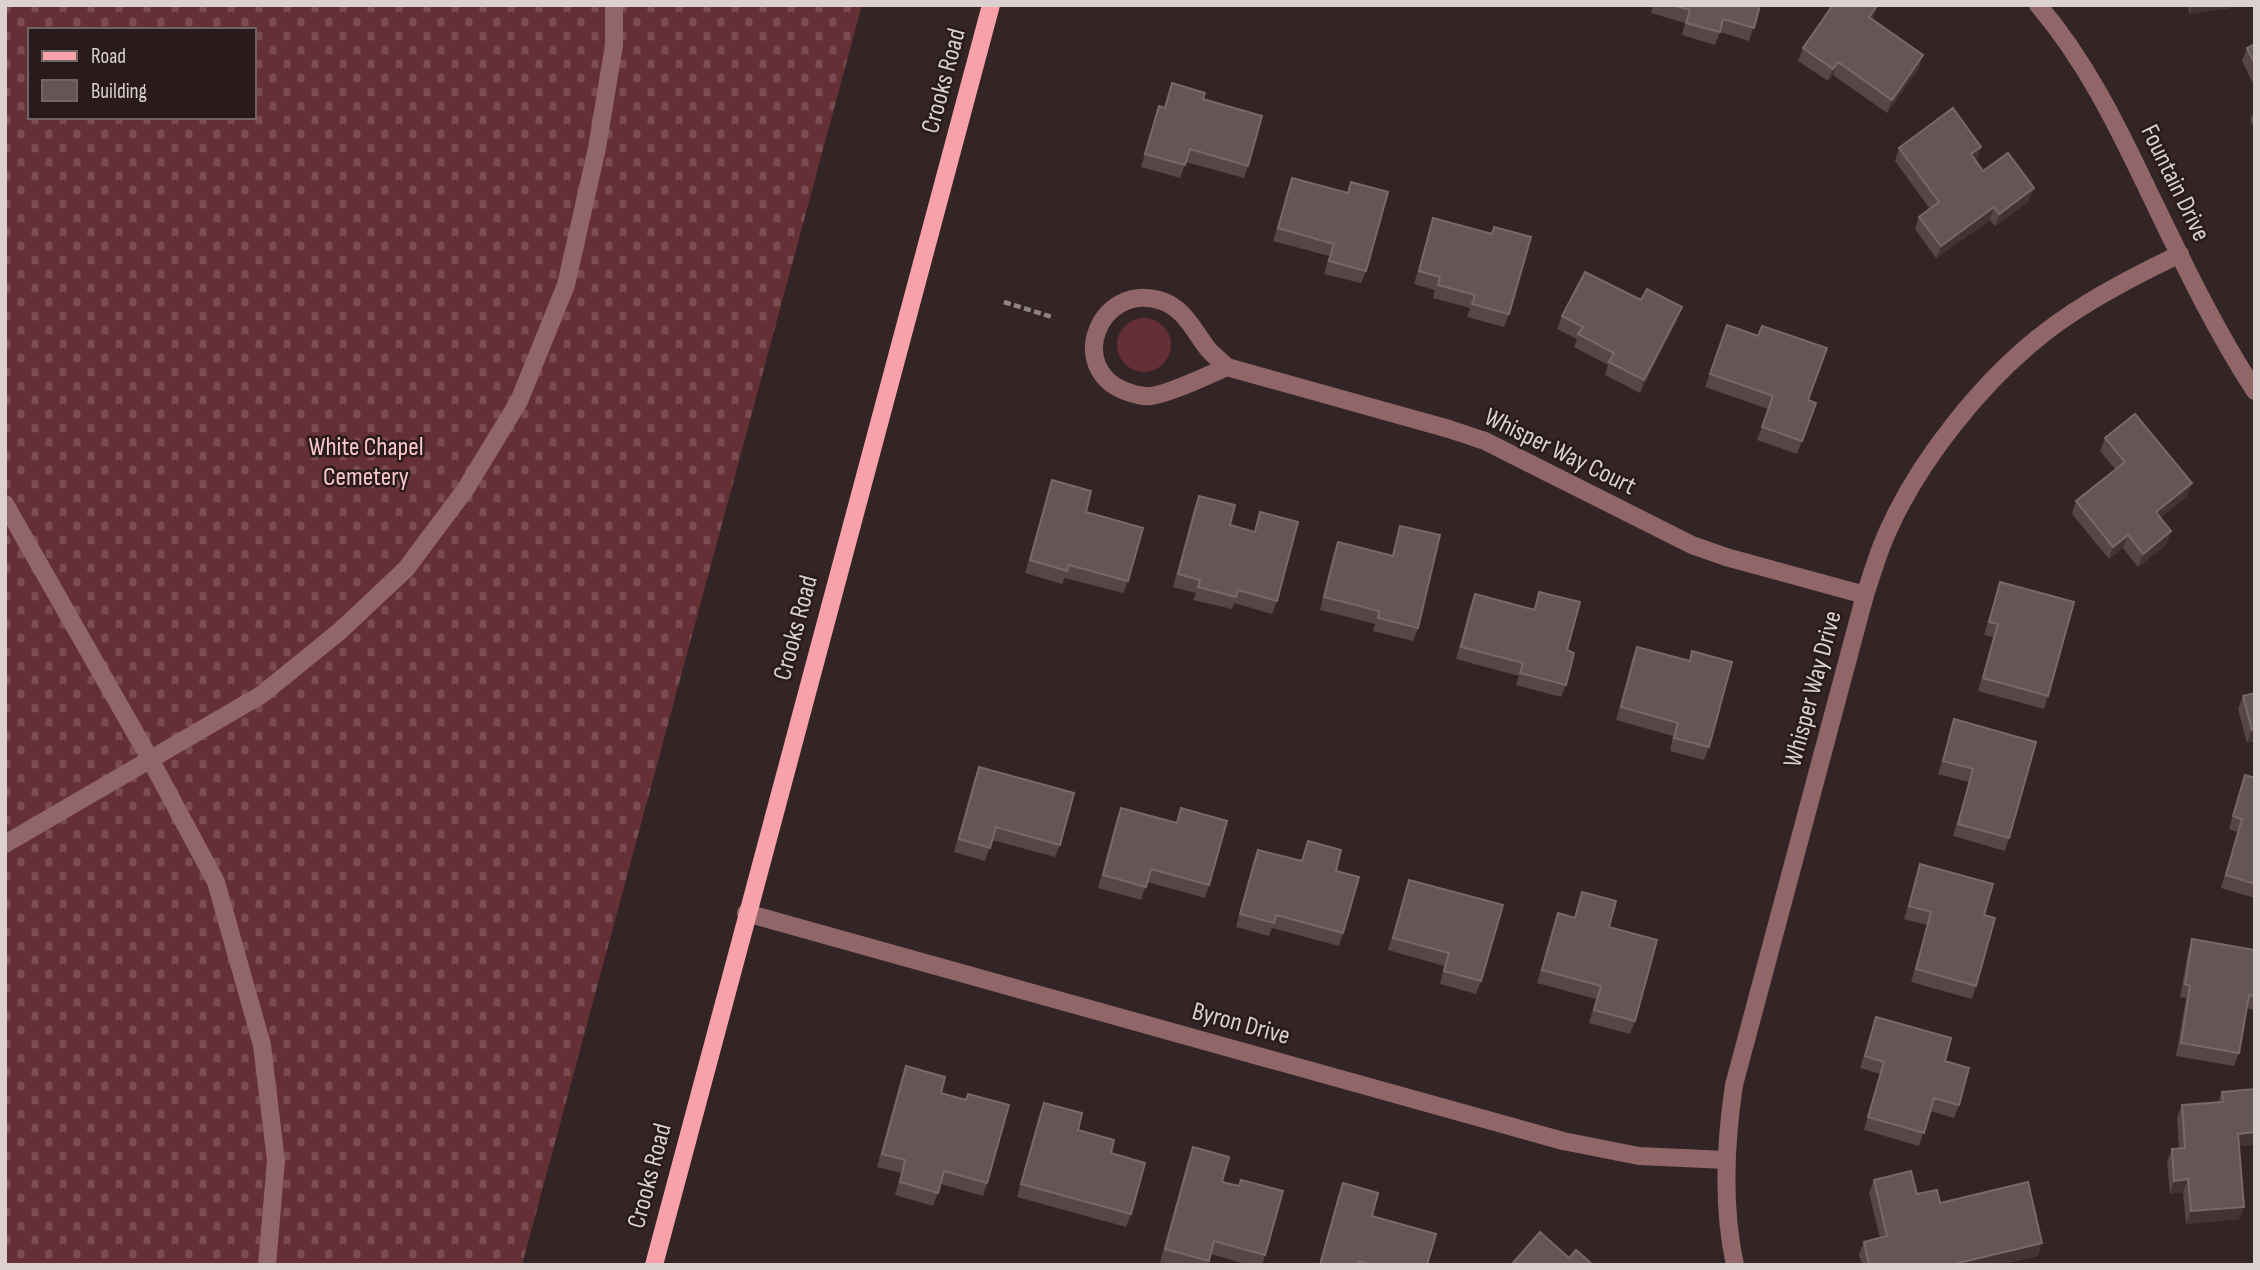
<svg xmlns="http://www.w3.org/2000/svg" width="2260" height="1270" viewBox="0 0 2260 1270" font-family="'Sofia Sans Condensed',sans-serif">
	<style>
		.green { fill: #642f35 }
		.cemetery { fill: url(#cemetery-stones); fill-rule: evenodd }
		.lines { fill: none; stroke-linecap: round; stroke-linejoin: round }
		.path { stroke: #8f8383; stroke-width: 4.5; stroke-dasharray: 7 3.5; stroke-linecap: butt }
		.minor { stroke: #906669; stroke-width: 18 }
		.major { stroke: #f8a1a9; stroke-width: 18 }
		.wall { fill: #564647 }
		.shaded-wall { fill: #423334 }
		.building { fill: #645556; stroke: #776969; stroke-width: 2 }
		.labels { text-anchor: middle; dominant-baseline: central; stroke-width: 5; stroke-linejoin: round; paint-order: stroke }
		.street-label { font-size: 26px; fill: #dbd1d1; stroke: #291b1c }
		.park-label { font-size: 26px; fill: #fcc7cb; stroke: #291b1c }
	</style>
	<defs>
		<pattern id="cemetery-stones" width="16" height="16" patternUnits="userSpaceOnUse" patternTransform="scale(1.75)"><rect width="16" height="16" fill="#642f35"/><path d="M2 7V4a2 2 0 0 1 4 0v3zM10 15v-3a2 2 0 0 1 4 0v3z" fill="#7a4c51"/></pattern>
	</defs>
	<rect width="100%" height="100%" fill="#332526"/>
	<circle class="green" cx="1144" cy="345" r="27"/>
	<path class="cemetery" d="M5 5H862L522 1265H5ZM30 30H254V117H30Z"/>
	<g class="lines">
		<polyline class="path" points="1004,302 1052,317"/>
		<g class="minor">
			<path d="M2038 5C2085 60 2116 123 2147 188 2180 256 2213 327 2255 391"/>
			<path d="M1227 367C1208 375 1169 394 1151 396 1143 397 1133 394 1125 391 1066 368 1099 283 1159 300 1184 307 1193 330 1208 349 1213 355 1221 361 1227 367L1449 429 1485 441 1692 545 1726 557 1865 595"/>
			<polyline points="5,504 150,759 216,882 262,1045 276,1161 267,1265"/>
			<polyline points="5,844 261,695 340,631 406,569 465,490 519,401 566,285 597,148 614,45 614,5"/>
			<polyline points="746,913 1563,1141 1639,1156 1726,1160"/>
			<path d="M1735 1265C1722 1206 1725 1145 1734 1085L1865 595C1870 580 1875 564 1880 550 1912 466 1987 373 2059 322 2097 295 2139 274 2180 254"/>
		</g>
		<polyline class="major" points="654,1265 991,5"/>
	</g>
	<g class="wall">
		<polygon points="1653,5 1760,5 1749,41 1720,32 1715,45 1682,35 1685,23 1651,13"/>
		<polygon points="2188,5 2231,5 2230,8 2189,14"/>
		<polygon points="1872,19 1919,68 1887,113 1833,75 1828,81 1798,61 1803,48"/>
		<polygon points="2255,44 2255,87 2242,61 2247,48"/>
		<polygon points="1172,83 1203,99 1248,166 1244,178 1186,162 1180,178 1141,167 1159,106 1164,107"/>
		<polygon points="2255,108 2255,129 2250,120"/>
		<polygon points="1899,148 1977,160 1976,161 1983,171 2029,201 1995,226 1990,220 1936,258 1915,229 1919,217 1930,209 1895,161"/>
		<polygon points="1292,178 1347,193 1351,182 1366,271 1361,283 1324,274 1329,256 1273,241"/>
		<polygon points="1433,218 1509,314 1504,327 1467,317 1470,308 1433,298 1435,290 1414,284"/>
		<polygon points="1562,316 1677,320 1640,393 1605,375 1608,365 1574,347 1577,339 1557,329"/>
		<polygon points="1727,325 1808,400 1816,403 1797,454 1757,440 1768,409 1705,387"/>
		<polygon points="2105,438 2187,496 2160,518 2167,544 2138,567 2123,548 2109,559 2072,514 2076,501 2116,470 2100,451"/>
		<polygon points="1052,480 1086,512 1128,581 1123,593 1065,578 1062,584 1025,573"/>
		<polygon points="1199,496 1230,525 1254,532 1260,512 1277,601 1272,614 1234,603 1232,609 1193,600 1196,593 1173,587 1194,509"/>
		<polygon points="1400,526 1418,628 1413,641 1373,631 1375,624 1320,610 1333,555 1338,542 1392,555"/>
		<polygon points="2000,582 2048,696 2044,709 1978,691 1993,637 1984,635"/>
		<polygon points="1539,592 1567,650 1566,685 1561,697 1516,685 1519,676 1456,659 1470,607 1475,594 1533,610"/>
		<polygon points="1637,647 1689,661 1692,651 1709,747 1704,760 1670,751 1673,736 1616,720 1632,660"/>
		<polygon points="2255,693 2255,741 2247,743 2238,709 2243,696"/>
		<polygon points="1954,719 2009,838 2005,851 1953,836 1969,782 1938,774"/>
		<polygon points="979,767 1060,845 1055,857 992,840 985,861 954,852 974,780"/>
		<polygon points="2245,775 2255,778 2255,898 2221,888 2237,832 2229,829"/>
		<polygon points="1121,808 1176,823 1181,808 1209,885 1205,898 1147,882 1141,900 1098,888 1116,821"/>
		<polygon points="1308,841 1336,871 1343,933 1339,946 1272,928 1269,936 1236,927 1253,862 1258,850 1301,861"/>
		<polygon points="1920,864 1984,915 1976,986 1972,999 1911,982 1927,925 1904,919"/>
		<polygon points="1409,880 1481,981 1476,994 1440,984 1444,966 1388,950"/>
		<polygon points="1582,892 1609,927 1635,1021 1630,1034 1589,1023 1596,999 1537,983 1553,926 1558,913 1574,917"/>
		<polygon points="2192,939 2255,950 2255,1010 2246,1008 2239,1053 2234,1066 2176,1056 2186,998 2180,997 2188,952"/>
		<polygon points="1876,1017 1945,1061 1959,1105 1954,1118 1930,1111 1919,1146 1864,1130 1880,1074 1860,1068"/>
		<polygon points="906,1066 941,1093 987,1183 983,1196 941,1184 933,1206 895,1195 901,1173 877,1167 901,1079"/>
		<polygon points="2222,1092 2239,1146 2239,1219 2186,1224 2183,1192 2170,1194 2167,1162 2172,1149 2179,1149 2177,1118 2182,1105 2218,1102"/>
		<polygon points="1044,1103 1078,1130 1111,1153 1131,1214 1126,1227 1017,1197 1039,1116"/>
		<polygon points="1193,1147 1222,1182 1239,1186 1265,1255 1262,1265 1249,1265 1211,1254 1208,1265 1170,1265 1160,1262 1188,1160"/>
		<polygon points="1874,1180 1940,1203 2038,1256 1999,1265 1862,1265 1859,1254 1864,1242 1880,1238 1869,1193"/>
		<polygon points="1343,1183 1372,1216 1427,1265 1319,1265 1338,1196"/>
	</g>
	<g class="shaded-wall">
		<polygon points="2192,5 2231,5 2230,8 2189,14"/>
		<polygon points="1877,6 1873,19 1869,17"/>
		<polygon points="1923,55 1919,68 1887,113 1892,100"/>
		<polygon points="1838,62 1833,75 1828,81 1833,69"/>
		<polygon points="1981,147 1977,160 1966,167 1971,154"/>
		<polygon points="2034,188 2029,201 1995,226 1999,214"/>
		<polygon points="1994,207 1990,220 1936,258 1941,246"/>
		<polygon points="1682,307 1677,320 1640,393 1644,380"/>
		<polygon points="2192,483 2187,496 2151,525 2156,512"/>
		<polygon points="2171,531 2167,544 2138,567 2143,554"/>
		<polygon points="2128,535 2123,548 2109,559 2113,547"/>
		<polygon points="2255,729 2255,741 2247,743 2252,730"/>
		<polygon points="2255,1132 2255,1145 2233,1147 2238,1134"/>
		<polygon points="2188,1179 2183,1192 2170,1194 2174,1181"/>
		<polygon points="2244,1207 2239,1219 2186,1224 2191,1211"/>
		<polygon points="2042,1243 2038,1256 1999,1265 1950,1265"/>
	</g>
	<g class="building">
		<polygon points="1673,5 1760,5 1754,28 1723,19 1720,32 1686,23 1690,10"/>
		<polygon points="1833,5 1876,5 1877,6 1869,17 1923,55 1892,100 1838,62 1833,69 1803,48"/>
		<polygon points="2255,44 2255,64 2247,48"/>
		<polygon points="1172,83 1205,93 1203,99 1262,116 1248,166 1190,149 1185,165 1145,154 1159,106 1165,108"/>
		<polygon points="1953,108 1981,147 1971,154 1983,171 2008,153 2034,188 1999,214 1994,207 1941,246 1919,217 1939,202 1899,148"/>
		<polygon points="1292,178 1348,193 1351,182 1388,192 1366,271 1329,261 1334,244 1278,228"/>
		<polygon points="1433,218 1492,234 1494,227 1531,237 1509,314 1472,304 1475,295 1438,285 1440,277 1419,271"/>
		<polygon points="1585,272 1641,300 1647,289 1682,307 1644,380 1609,362 1614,353 1578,334 1583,327 1562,316"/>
		<polygon points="1727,325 1758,336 1762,326 1827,348 1808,400 1816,403 1802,441 1762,427 1773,396 1710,374"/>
		<polygon points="2135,414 2192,483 2156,512 2171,531 2143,554 2128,535 2113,547 2076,501 2125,462 2105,438"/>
		<polygon points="1052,480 1091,491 1086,512 1143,528 1128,581 1069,565 1067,571 1030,560"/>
		<polygon points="1199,496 1235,505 1230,525 1255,532 1260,512 1298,522 1277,601 1238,590 1236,597 1198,587 1200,580 1178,574"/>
		<polygon points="1400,526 1440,535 1418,628 1378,618 1379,611 1324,597 1338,542 1393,556"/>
		<polygon points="2000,582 2074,602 2048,696 1983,678 1998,624 1989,622"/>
		<polygon points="1539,592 1580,602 1567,650 1574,653 1566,685 1520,673 1523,663 1461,647 1475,594 1535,610"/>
		<polygon points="1637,647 1690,661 1692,651 1732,662 1709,747 1674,738 1678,723 1621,707"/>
		<polygon points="2255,693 2255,729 2252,730 2243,696"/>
		<polygon points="1954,719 2036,742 2009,838 1958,824 1973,769 1943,761"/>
		<polygon points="979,767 1074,793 1060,845 996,827 990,848 959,839"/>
		<polygon points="2245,775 2255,778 2255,884 2226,875 2242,819 2233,816"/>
		<polygon points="1121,808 1177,823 1181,808 1227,821 1209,885 1151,869 1146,887 1103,875"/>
		<polygon points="1308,841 1341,850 1336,871 1359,877 1343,933 1276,915 1274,923 1240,914 1258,850 1302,861"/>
		<polygon points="1920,864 1993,884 1984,915 1995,918 1976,986 1916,969 1931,912 1909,906"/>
		<polygon points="1409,880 1503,905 1481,981 1444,971 1449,953 1393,938"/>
		<polygon points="1582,892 1616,901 1609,927 1657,940 1635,1021 1594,1010 1601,986 1542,970 1558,913 1575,918"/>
		<polygon points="2192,939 2255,950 2255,996 2249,995 2239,1053 2181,1043 2190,986 2185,984"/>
		<polygon points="1876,1017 1951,1038 1945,1061 1969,1068 1959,1105 1934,1098 1924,1133 1868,1117 1884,1062 1865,1056"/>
		<polygon points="906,1066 945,1077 941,1093 966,1100 968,1094 1009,1105 987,1183 944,1171 938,1193 900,1182 905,1160 882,1154"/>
		<polygon points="2255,1089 2255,1132 2238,1134 2244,1207 2191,1211 2188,1179 2174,1181 2172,1149 2185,1148 2182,1105 2223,1102 2222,1092"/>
		<polygon points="1044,1103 1082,1113 1078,1130 1114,1140 1111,1153 1145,1163 1131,1214 1021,1184"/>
		<polygon points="1193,1147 1229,1157 1222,1182 1239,1186 1241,1180 1283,1191 1265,1255 1214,1241 1209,1261 1165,1249"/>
		<polygon points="1911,1171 1917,1194 1937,1190 1940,1203 2028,1182 2042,1243 1950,1265 1869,1265 1864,1242 1887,1236 1874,1180"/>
		<polygon points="1343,1183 1378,1193 1372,1216 1436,1234 1427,1265 1372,1265 1359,1261 1358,1265 1320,1265"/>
		<polygon points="1540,1232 1569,1258 1576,1250 1593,1265 1511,1265"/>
	</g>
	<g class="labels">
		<g class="street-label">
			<text transform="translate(944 81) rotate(-75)">Crooks Road</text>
			<text transform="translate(2175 183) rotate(64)">Fountain Drive</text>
			<text transform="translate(1560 452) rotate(26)">Whisper Way Court</text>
			<text transform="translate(796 628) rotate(-75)">Crooks Road</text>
			<text transform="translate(1813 689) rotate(-75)">Whisper Way Drive</text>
			<text transform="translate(1241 1024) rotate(15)">Byron Drive</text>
			<text transform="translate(650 1176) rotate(-75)">Crooks Road</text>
		</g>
		<g class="park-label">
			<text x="366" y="447">White Chapel<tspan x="366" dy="30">Cemetery</tspan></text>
		</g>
	</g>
	<rect width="2260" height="1270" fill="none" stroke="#dbd1d1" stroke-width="14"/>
	<rect x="28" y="28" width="228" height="91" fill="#291b1c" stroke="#706464" stroke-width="2"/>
	<rect x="42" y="51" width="35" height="10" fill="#f8a1a9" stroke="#706464" stroke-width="2"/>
	<text x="91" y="63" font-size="21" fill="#dbd1d1">Road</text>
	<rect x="42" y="80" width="35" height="21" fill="#645556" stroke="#706464" stroke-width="2"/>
	<text x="91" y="98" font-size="21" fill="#dbd1d1">Building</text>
</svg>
